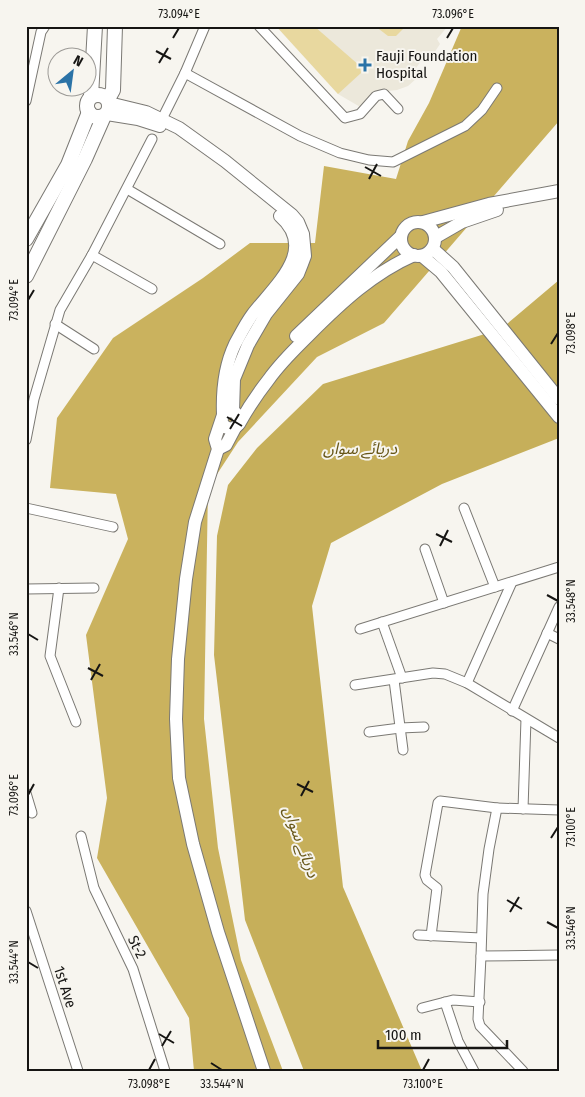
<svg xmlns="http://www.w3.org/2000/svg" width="585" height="1097" viewBox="0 0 585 1097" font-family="'Fira Sans Condensed','Noto Sans Arabic',sans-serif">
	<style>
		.built { fill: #ece8db }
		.green { fill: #e8d89f }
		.forest { fill: #cab25e }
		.water { fill: #c6af5a }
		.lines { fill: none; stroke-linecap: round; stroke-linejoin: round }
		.minor-casing { stroke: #7b7974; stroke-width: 11 }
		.secondary-casing { stroke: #7b7974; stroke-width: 14 }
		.primary-casing { stroke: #7b7974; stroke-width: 16 }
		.minor { stroke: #fff; stroke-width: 9 }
		.secondary { stroke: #fff; stroke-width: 12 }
		.primary { stroke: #fff; stroke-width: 14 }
		.ticks { fill: none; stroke: #161513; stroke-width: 2 }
		.poi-dot { fill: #2b73a7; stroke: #f7f5ef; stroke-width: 2 }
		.labels { text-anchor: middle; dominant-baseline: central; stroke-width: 4; stroke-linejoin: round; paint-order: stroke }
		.poi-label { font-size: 15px; fill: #161513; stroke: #f7f5ef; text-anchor: start }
		.street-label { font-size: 15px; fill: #161513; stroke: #f7f5ef }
		.water-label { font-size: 16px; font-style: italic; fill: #675617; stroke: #f7f5ef }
		.neatline { fill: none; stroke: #161513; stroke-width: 2 }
		.ticks-label { font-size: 12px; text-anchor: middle; fill: #161513 }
	</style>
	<rect width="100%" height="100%" fill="#f7f5ef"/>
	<polygon class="built" points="276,26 448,26 437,39 440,44 430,59 423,58 414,71 418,77 408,86 397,90 379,92 362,108 338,94"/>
	<g class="green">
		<polygon points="276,26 314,26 360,66 361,73 338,94"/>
		<polygon points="375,26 403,26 405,27 396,36 388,36"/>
	</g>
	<polygon class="forest" points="462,26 559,26 559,121 384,323 317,357 238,442 208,488 204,719 218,848 241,960 283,1071 194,1071 189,1018 97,858 107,798 86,635 128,539 116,494 50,488 57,418 113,338 203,278 250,243 315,243 324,166 396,179 408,141 429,103"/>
	<polygon class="water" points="559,280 559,438 442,484 331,543 312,606 343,887 422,1071 304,1071 245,920 214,655 217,536 228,485 257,448 323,384 501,329"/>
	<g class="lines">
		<g class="minor-casing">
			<g id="minor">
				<polyline points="259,26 345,118 360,114 376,96 384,94 398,109"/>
				<polyline points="185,73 300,136 340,153 369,160 393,162 465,126 482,110 497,88"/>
				<polyline points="26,101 41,32 45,26"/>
				<polyline points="162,119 185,73 205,26"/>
				<polyline points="127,189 220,244"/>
				<polyline points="92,255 152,289"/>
				<polyline points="55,324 94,349"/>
				<polyline points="26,440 34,399 60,310 92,255 152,139"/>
				<polyline points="26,508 113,527"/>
				<polyline points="464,508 495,587"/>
				<polyline points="425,549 444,603"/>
				<polyline points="59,588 50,656 76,722"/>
				<polyline points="26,589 94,588"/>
				<polyline points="382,622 402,678"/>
				<polyline points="360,629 559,567"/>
				<polyline points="547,633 559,639"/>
				<polyline points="394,680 403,750"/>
				<polyline points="467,683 512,582"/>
				<polyline points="355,685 433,673 445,674 467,683 559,738"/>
				<polyline points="512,711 559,607"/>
				<polyline points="369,732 400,728 424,727"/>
				<polyline points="26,793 32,813"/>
				<polyline points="523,809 526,719"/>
				<polyline points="559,810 497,808 489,849 483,894 481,956 559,955"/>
				<polyline points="81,836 94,888 133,969 165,1071"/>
				<polyline points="26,911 78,1071"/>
				<polyline points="418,935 481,938"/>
				<polyline points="431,936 437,888 427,880 425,875 438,803 440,801 497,808"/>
				<polyline points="481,956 478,1019 480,1026 523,1071"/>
				<polyline points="445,1002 458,1041 474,1071"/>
				<polyline points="422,1008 453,1000 480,1002"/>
			</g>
		</g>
		<g class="secondary-casing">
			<g id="secondary">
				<polyline points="109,103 146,112 179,128 225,161 292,215 298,222 303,234 305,256 302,264 298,274 266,314 248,345 234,379 233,411"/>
				<polyline points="107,114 138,119 160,126"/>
				<circle cx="418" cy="239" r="17"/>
				<polyline points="423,222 489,204 559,191"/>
				<polyline points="436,237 462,222 497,210"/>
				<polyline points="433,249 453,267 559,399"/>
				<polyline points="422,256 441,272 559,417"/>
				<polyline points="296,336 401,236"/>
				<path d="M223 415C222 390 224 367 235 344 240 335 246 323 252 315 274 286 319 250 280 216"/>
				<path d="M221 421 225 427 231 429 237 426C243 415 232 406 223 415L215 439 218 449 195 522 186 579 178 659 176 719 179 778 193 844 218 932 264 1071"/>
				<path d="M239 424C248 408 258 393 269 379 281 362 296 348 310 334 341 303 373 273 414 255"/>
				<polyline points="218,449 226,445 235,428"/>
			</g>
		</g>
		<g class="primary-casing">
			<g id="primary">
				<circle cx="98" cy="106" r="11"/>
				<polyline points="91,96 95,26"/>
				<polyline points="108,99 113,90 115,26"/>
				<polyline points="26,239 68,165 89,112"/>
				<polyline points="26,276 85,159 104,116"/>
			</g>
		</g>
		<use href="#minor" class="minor"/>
		<use href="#secondary" class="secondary"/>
		<use href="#primary" class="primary"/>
	</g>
	<path class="ticks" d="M173 38 179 28M447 38 453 28M156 51 171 59M159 63 168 48M365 167 381 176M369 179 377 164M28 300 34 290M551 344 558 333M227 417 242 426M230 429 239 414M436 534 452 542M440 546 448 530M547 595 558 601M28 634 38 640M88 668 103 676M91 680 100 664M297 784 313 792M28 795 34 784M301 796 309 781M551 838 558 827M507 900 522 909M510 912 519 897M547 922 558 928M28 962 38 968M159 1034 174 1043M162 1046 171 1031M211 1063 222 1070M149 1070 155 1059M423 1070 429 1059"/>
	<path class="poi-dot" d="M362.5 57.5h5v5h5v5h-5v5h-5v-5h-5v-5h5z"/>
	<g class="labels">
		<g class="poi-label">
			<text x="376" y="56">Fauji Foundation<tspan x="376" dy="17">Hospital</tspan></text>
		</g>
		<g class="street-label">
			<text transform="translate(137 947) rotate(64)">St-2</text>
			<text transform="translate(65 987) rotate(72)">1st Ave</text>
		</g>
		<g class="water-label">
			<text x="360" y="448">دریائے سواں</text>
			<text transform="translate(301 842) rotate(70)">دریائے سواں</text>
		</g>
	</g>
	<rect width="585" height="1097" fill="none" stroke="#f7f5ef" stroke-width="55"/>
	<g transform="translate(72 72) rotate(29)"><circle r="24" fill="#f7f5ef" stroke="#9d9b97"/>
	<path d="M0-4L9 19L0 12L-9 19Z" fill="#2b73a7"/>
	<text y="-8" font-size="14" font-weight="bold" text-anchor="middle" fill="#161513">N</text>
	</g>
	<path d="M378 1040v8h129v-8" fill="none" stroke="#161513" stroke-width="2.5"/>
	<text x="385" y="1040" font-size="15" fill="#161513" stroke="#f7f5ef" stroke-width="4" paint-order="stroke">100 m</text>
	<rect x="28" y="28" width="530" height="1042" class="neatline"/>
	<g class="ticks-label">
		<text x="179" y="18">73.094°E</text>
		<text x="453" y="18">73.096°E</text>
		<text transform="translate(14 300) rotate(-90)" y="4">73.094°E</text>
		<text transform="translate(571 333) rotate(-90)" y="4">73.098°E</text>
		<text transform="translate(571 601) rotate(-90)" y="4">33.548°N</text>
		<text transform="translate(14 634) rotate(-90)" y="4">33.546°N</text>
		<text transform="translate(14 795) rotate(-90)" y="4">73.096°E</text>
		<text transform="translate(571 827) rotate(-90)" y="4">73.100°E</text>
		<text transform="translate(571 928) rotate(-90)" y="4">33.546°N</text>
		<text transform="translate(14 962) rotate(-90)" y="4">33.544°N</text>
		<text x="149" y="1088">73.098°E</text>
		<text x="222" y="1088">33.544°N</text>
		<text x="423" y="1088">73.100°E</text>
	</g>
</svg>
